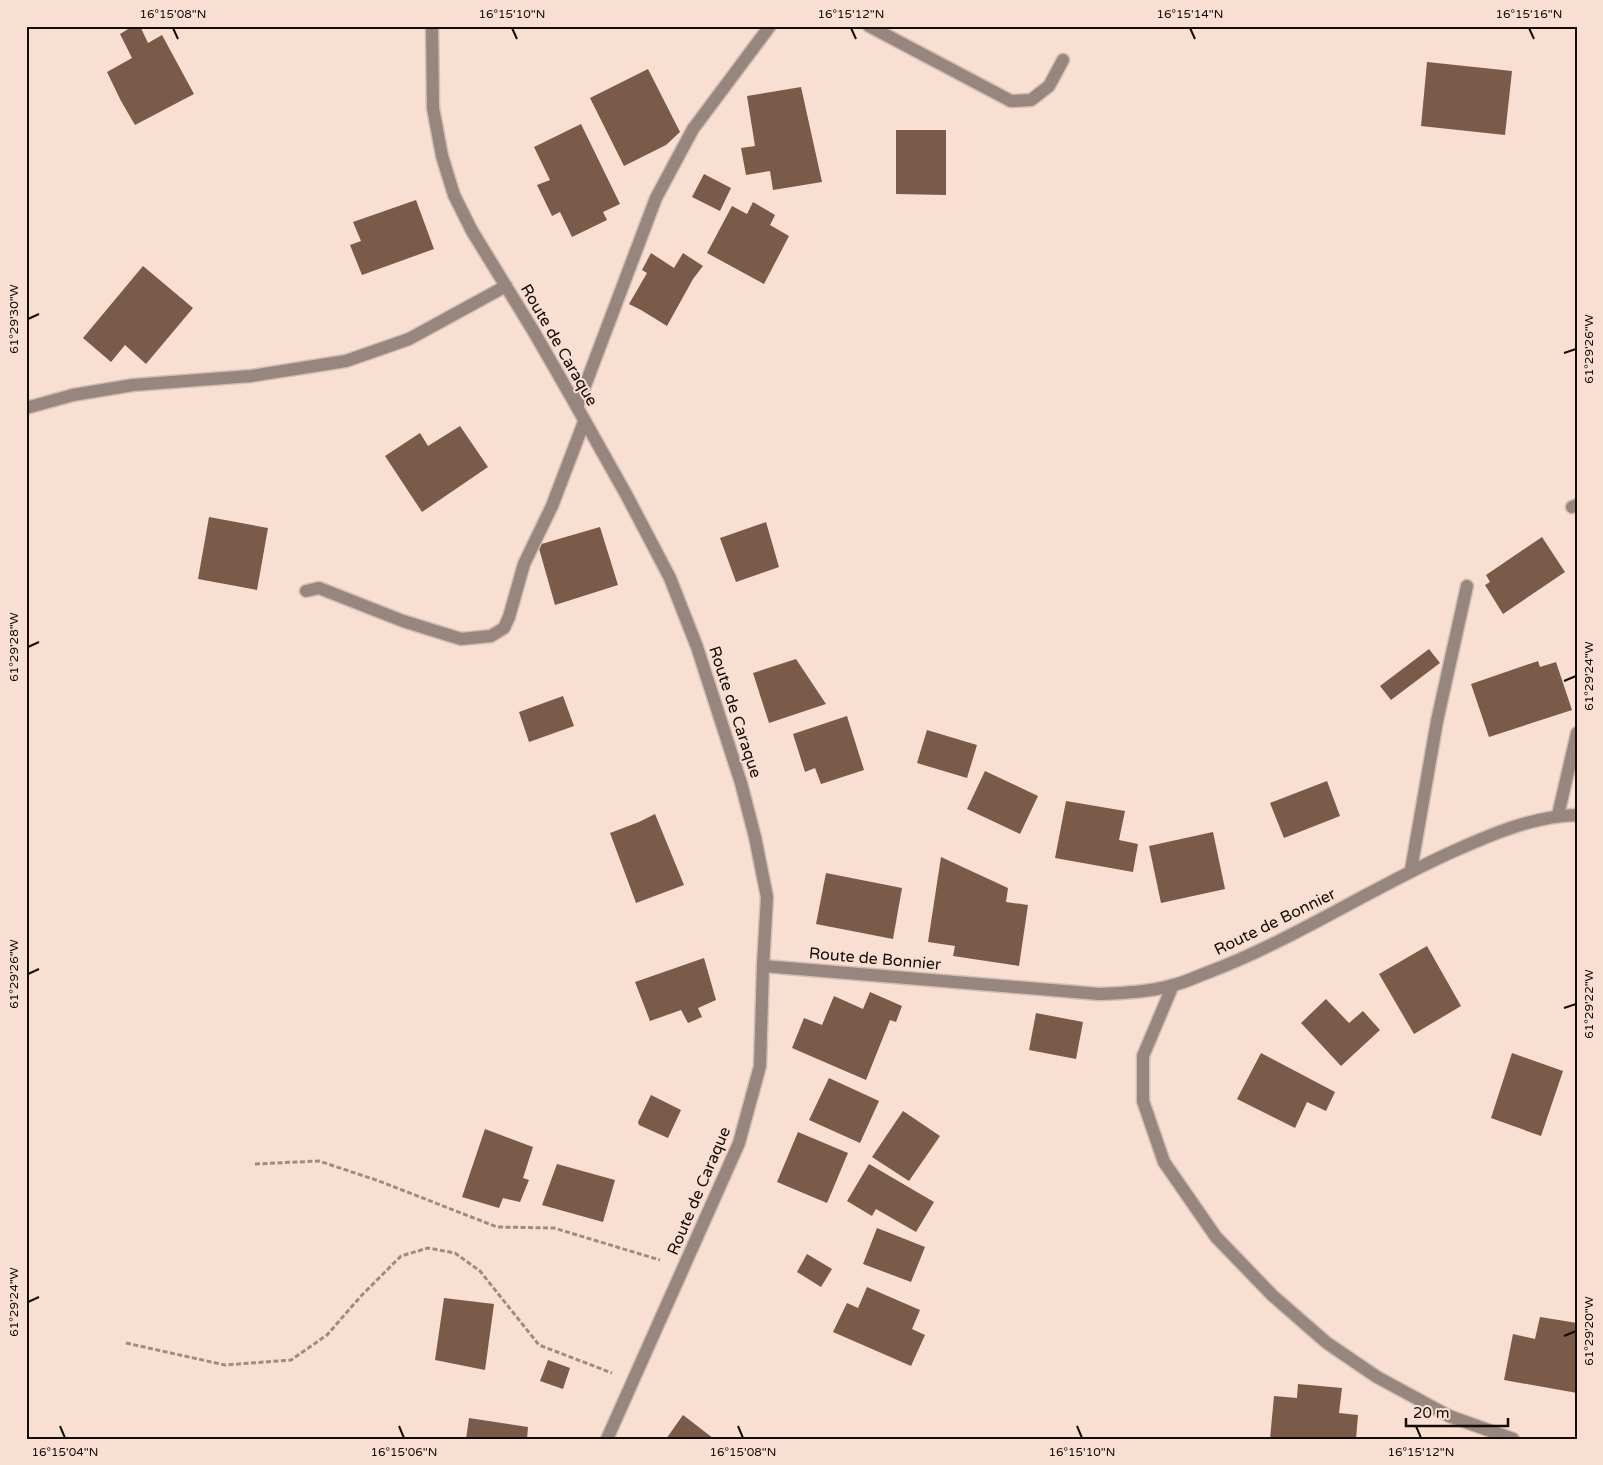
<svg xmlns="http://www.w3.org/2000/svg" width="1603" height="1465" viewBox="0 0 1603 1465" font-family="'Varela Round',sans-serif">
	<style>
		.building { fill: #7a5a48 }
		.lines { fill: none; stroke-linecap: round; stroke-linejoin: round }
		.service-casing { stroke: #d4bdb2; stroke-width: 15 }
		.minor-casing { stroke: #d4bdb2; stroke-width: 15 }
		.tertiary-casing { stroke: #d4bdb2; stroke-width: 15 }
		.path { stroke: #9e8c82; stroke-width: 3; stroke-dasharray: 5 2.5; stroke-linecap: butt }
		.service { stroke: #96867e; stroke-width: 12 }
		.minor { stroke: #96867e; stroke-width: 12 }
		.tertiary { stroke: #96867e; stroke-width: 12 }
		.ticks { fill: none; stroke: #140c08; stroke-width: 2 }
		.labels { text-anchor: middle; dominant-baseline: central; stroke-width: 4; stroke-linejoin: round; paint-order: stroke }
		.street-label { font-size: 16px; fill: #140c08; stroke: #f8dfd2 }
		.neatline { fill: none; stroke: #140c08; stroke-width: 2 }
		.ticks-label { font-size: 12px; text-anchor: middle; fill: #140c08 }
	</style>
	<rect width="100%" height="100%" fill="#f8dfd2"/>
	<g class="building">
		<polygon points="133,26 140,26 148,43 162,35 194,94 135,125 121,101 107,72 132,58 120,34"/>
		<polygon points="1427,62 1512,71 1505,135 1421,126"/>
		<polygon points="648,69 680,132 666,145 624,166 590,98"/>
		<polygon points="801,87 822,182 773,190 770,171 746,175 741,148 755,146 747,96"/>
		<polygon points="581,124 620,204 603,212 607,220 572,237 560,212 552,216 537,185 550,180 534,147"/>
		<polygon points="896,130 946,130 946,195 896,194"/>
		<polygon points="704,174 731,188 720,211 692,197"/>
		<polygon points="416,200 434,249 362,275 350,245 361,241 353,222"/>
		<polygon points="753,202 775,215 770,225 789,236 764,284 707,253 732,206 747,214"/>
		<polygon points="651,253 674,268 683,253 703,266 693,279 667,326 641,310 629,304 647,273 642,270"/>
		<polygon points="143,266 193,308 146,364 125,345 111,362 83,338"/>
		<polygon points="460,426 488,467 422,512 385,456 420,433 428,446"/>
		<polygon points="209,517 268,528 257,590 198,579"/>
		<polygon points="766,522 779,567 736,582 720,538"/>
		<polygon points="600,527 618,585 555,605 538,545"/>
		<polygon points="1542,537 1565,572 1503,614 1485,585 1490,582 1486,575"/>
		<polygon points="1429,649 1440,663 1391,700 1380,686"/>
		<polygon points="796,659 826,704 769,723 753,673"/>
		<polygon points="1538,661 1540,667 1556,662 1572,710 1489,737 1471,684"/>
		<polygon points="563,696 574,726 529,742 519,712"/>
		<polygon points="847,716 864,770 821,784 815,768 805,772 793,734"/>
		<polygon points="927,730 977,745 967,778 917,763"/>
		<polygon points="985,771 1038,796 1020,834 967,809"/>
		<polygon points="1327,781 1340,816 1284,838 1270,803"/>
		<polygon points="1066,801 1125,811 1119,840 1138,844 1133,872 1055,858"/>
		<polygon points="655,814 684,885 636,903 610,833 639,822"/>
		<polygon points="1213,832 1225,889 1161,903 1149,846"/>
		<polygon points="941,857 1008,888 1006,902 1028,905 1019,966 953,956 955,946 928,942"/>
		<polygon points="826,873 902,888 893,939 816,924"/>
		<polygon points="1427,946 1461,1006 1414,1034 1379,974"/>
		<polygon points="704,958 716,1000 698,1008 702,1017 688,1023 681,1010 650,1021 635,982"/>
		<polygon points="870,992 902,1006 896,1022 890,1020 866,1080 792,1048 804,1018 822,1025 834,996 863,1009"/>
		<polygon points="1326,999 1349,1023 1363,1011 1380,1030 1341,1066 1301,1023"/>
		<polygon points="1036,1013 1083,1022 1076,1059 1029,1050"/>
		<polygon points="1261,1053 1335,1092 1326,1111 1307,1102 1295,1128 1237,1099"/>
		<polygon points="1512,1053 1563,1071 1541,1136 1491,1118"/>
		<polygon points="829,1078 879,1101 860,1143 809,1120"/>
		<polygon points="651,1095 681,1110 668,1138 639,1125 638,1122"/>
		<polygon points="903,1111 940,1136 909,1181 872,1157"/>
		<polygon points="485,1129 533,1147 523,1178 529,1180 520,1202 503,1198 499,1208 462,1197"/>
		<polygon points="798,1132 848,1153 827,1203 777,1182"/>
		<polygon points="557,1164 615,1180 603,1222 542,1205"/>
		<polygon points="869,1164 934,1202 916,1232 876,1209 872,1216 847,1201"/>
		<polygon points="877,1228 925,1247 911,1282 863,1264"/>
		<polygon points="807,1254 832,1269 821,1287 797,1272"/>
		<polygon points="867,1287 920,1310 912,1329 925,1335 911,1366 833,1332 847,1303 858,1308"/>
		<polygon points="444,1298 494,1304 485,1370 435,1360"/>
		<polygon points="1540,1317 1577,1323 1577,1393 1504,1380 1513,1334 1535,1339"/>
		<polygon points="548,1360 570,1368 563,1389 540,1381"/>
		<polygon points="1298,1384 1342,1388 1339,1413 1358,1415 1356,1439 1270,1439 1274,1396 1297,1398"/>
		<polygon points="683,1415 709,1435 714,1439 666,1439"/>
		<polygon points="469,1418 528,1427 527,1439 466,1439"/>
	</g>
	<g class="lines">
		<g class="service-casing">
			<g id="service">
				<polyline points="1572,507 1577,505"/>
				<polyline points="1558,815 1577,733"/>
				<polyline points="1411,870 1437,721 1467,586"/>
			</g>
		</g>
		<g class="minor-casing">
			<g id="minor">
				<polyline points="869,26 1011,101 1031,100 1049,86 1063,60"/>
				<polyline points="577,407 656,198 693,129 770,26"/>
				<polyline points="26,408 73,395 133,385 251,376 346,361 409,339 506,286"/>
				<polyline points="306,591 319,588 403,621 461,639 491,636 504,628 509,617 524,564 552,506 584,422"/>
				<path d="M763 966 1099 994C1124 993 1150 992 1174 985 1186 982 1198 976 1209 972 1295 939 1371 888 1454 851 1492 834 1534 816 1577 815"/>
				<polyline points="1173,985 1143,1056 1143,1101 1164,1162 1216,1237 1273,1296 1327,1343 1377,1377 1449,1416 1513,1439"/>
			</g>
		</g>
		<g class="tertiary-casing">
			<polyline id="tertiary" points="432,26 433,108 442,156 454,195 472,231 534,332 577,407 627,496 670,578 697,647 741,783 755,837 767,897 763,966 760,1066 739,1143 607,1439"/>
		</g>
		<g class="path">
			<polyline points="255,1164 319,1161 379,1181 497,1227 554,1228 660,1260"/>
			<polyline points="126,1343 225,1365 291,1360 327,1335 361,1296 401,1256 428,1248 455,1253 480,1271 539,1345 612,1373"/>
		</g>
		<use href="#service" class="service"/>
		<use href="#minor" class="minor"/>
		<use href="#tertiary" class="tertiary"/>
	</g>
	<path class="ticks" d="M173 28 178 39M512 28 517 39M851 28 856 39M1190 28 1195 39M1529 28 1534 39M28 319 39 314M1564 353 1576 349M28 647 39 642M1564 681 1576 676M28 974 39 969M1564 1008 1576 1004M28 1302 39 1297M1564 1336 1576 1331M60 1426 65 1438M399 1426 404 1438M738 1426 743 1438M1077 1426 1082 1438M1416 1426 1421 1438"/>
	<g class="labels">
		<g class="street-label">
			<text transform="translate(559 345) rotate(60)">Route de Caraque</text>
			<text transform="translate(735 712) rotate(72)">Route de Caraque</text>
			<text transform="translate(1275 922) rotate(-26)">Route de Bonnier</text>
			<text transform="translate(875 959) rotate(5)">Route de Bonnier</text>
			<text transform="translate(699 1191) rotate(-67)">Route de Caraque</text>
		</g>
	</g>
	<rect width="1603" height="1465" fill="none" stroke="#f8dfd2" stroke-width="55"/>
	<path d="M1406 1418v8h102v-8" fill="none" stroke="#140c08" stroke-width="2.5"/>
	<text x="1413" y="1418" font-size="15" fill="#140c08" stroke="#f8dfd2" stroke-width="4" paint-order="stroke">20 m</text>
	<rect x="28" y="28" width="1548" height="1410" class="neatline"/>
	<g class="ticks-label">
		<text x="173" y="18">16°15'08"N</text>
		<text x="512" y="18">16°15'10"N</text>
		<text x="851" y="18">16°15'12"N</text>
		<text x="1190" y="18">16°15'14"N</text>
		<text x="1529" y="18">16°15'16"N</text>
		<text transform="translate(14 319) rotate(-90)" y="4">61°29'30"W</text>
		<text transform="translate(1589 349) rotate(-90)" y="4">61°29'26"W</text>
		<text transform="translate(14 647) rotate(-90)" y="4">61°29'28"W</text>
		<text transform="translate(1589 676) rotate(-90)" y="4">61°29'24"W</text>
		<text transform="translate(14 974) rotate(-90)" y="4">61°29'26"W</text>
		<text transform="translate(1589 1004) rotate(-90)" y="4">61°29'22"W</text>
		<text transform="translate(14 1302) rotate(-90)" y="4">61°29'24"W</text>
		<text transform="translate(1589 1331) rotate(-90)" y="4">61°29'20"W</text>
		<text x="65" y="1456">16°15'04"N</text>
		<text x="404" y="1456">16°15'06"N</text>
		<text x="743" y="1456">16°15'08"N</text>
		<text x="1082" y="1456">16°15'10"N</text>
		<text x="1421" y="1456">16°15'12"N</text>
	</g>
</svg>
